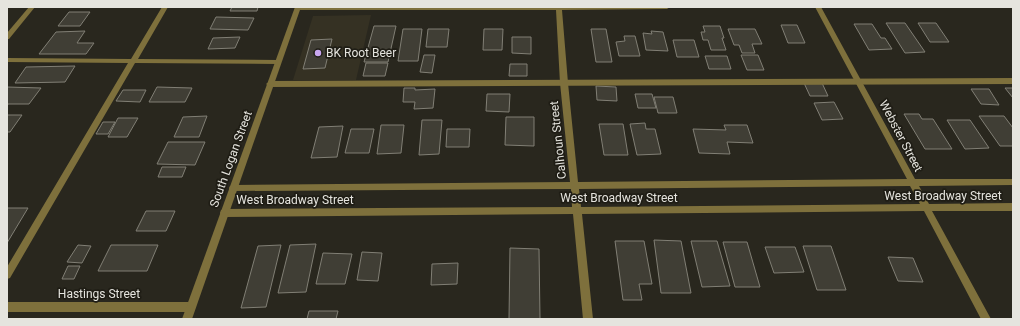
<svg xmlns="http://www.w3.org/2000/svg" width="1020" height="326" viewBox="0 0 1020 326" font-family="Roboto,sans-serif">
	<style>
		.built { fill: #353123 }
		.building { fill: #403e35; stroke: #817f75 }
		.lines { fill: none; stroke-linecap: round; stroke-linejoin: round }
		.service { fill: #7e703c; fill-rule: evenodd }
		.minor { fill: #7e703c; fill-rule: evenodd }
		.tertiary { fill: #7e703c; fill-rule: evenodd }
		.poi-dot { fill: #c8a6ef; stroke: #1f1d15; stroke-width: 1.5 }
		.labels { text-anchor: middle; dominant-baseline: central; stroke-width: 3.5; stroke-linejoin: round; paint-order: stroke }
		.poi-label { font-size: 12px; fill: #e5e4de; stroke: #1f1d15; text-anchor: start }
		.street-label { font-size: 12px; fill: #e5e4de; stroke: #1f1d15 }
	</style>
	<rect width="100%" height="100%" fill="#29271e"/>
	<polygon class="built" points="371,15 356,80 293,80 313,16"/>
	<g class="building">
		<polygon points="232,7 258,7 257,11 230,11"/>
		<polygon points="69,12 90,12 80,26 58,26"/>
		<polygon points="216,17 254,18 248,30 210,29"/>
		<polygon points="886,23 905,23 925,52 905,53"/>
		<polygon points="918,23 936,23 949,42 930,42"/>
		<polygon points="854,24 872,24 881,38 885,38 892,49 869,50"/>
		<polygon points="781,25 797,25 805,43 788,43"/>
		<polygon points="374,26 396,26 388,62 364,62"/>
		<polygon points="703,26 720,26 724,38 722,38 726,50 711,50 708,40 703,40 701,32 705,32"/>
		<polygon points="403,29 422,29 418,61 398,61"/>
		<polygon points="428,29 449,29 447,47 426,47"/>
		<polygon points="484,29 503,29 502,50 483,50"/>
		<polygon points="591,29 606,29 612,62 596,62"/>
		<polygon points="728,29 755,29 762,44 752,44 755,53 742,53 739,45 734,45"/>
		<polygon points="85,31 77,43 94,43 86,54 39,54 56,32"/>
		<polygon points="651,31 663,32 668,51 646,50 643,33 652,34"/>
		<polygon points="624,36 635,36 640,56 619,56 616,42 625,41"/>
		<polygon points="240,37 235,48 208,49 213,38"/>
		<polygon points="512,37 531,37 531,54 512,53"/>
		<polygon points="332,39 325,68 303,69 311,40"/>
		<polygon points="673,40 694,40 699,57 677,57"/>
		<polygon points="424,55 435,55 432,73 420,72"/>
		<polygon points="741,55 758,55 764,70 747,70"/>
		<polygon points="705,56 727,56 731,69 709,69"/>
		<polygon points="366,63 388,63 385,76 363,76"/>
		<polygon points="510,64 527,64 527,76 509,76"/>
		<polygon points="75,66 65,82 15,83 26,67"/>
		<polygon points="804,83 822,83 828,96 810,96"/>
		<polygon points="596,86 616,87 617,101 597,100"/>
		<polygon points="7,87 41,88 29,104 8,104 7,106"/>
		<polygon points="157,87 192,88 185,102 149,102"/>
		<polygon points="404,88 415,88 415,90 435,89 433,108 414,109 415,102 403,102"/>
		<polygon points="1005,88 1013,88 1013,98"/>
		<polygon points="971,89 989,89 999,105 981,104"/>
		<polygon points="123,90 146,90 140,102 116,101"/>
		<polygon points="487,94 510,94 509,112 486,111"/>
		<polygon points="635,94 652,94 656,108 638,108"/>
		<polygon points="654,97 673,97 677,113 658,113"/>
		<polygon points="834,102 843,119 822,120 814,103"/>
		<polygon points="904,114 919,114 922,119 933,119 952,149 925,149"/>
		<polygon points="7,115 22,115 10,132 7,132"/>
		<polygon points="207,116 199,137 174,137 183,117"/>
		<polygon points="979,116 1004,116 1013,128 1013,146 1000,146"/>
		<polygon points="506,117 534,117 534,146 505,145"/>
		<polygon points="118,118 138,118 127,137 108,137"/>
		<polygon points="422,120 442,120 439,154 419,155"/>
		<polygon points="947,120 970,120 989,148 965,149"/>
		<polygon points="103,122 115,122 108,134 96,134"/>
		<polygon points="645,123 646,129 655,129 661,154 637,155 630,124"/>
		<polygon points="599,124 623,124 628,155 604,155"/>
		<polygon points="381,125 404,125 401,153 377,154"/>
		<polygon points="724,125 747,125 753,143 727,142 730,154 699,153 693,129 726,130"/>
		<polygon points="343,126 337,157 311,158 319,127"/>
		<polygon points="351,129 374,129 369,153 345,153"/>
		<polygon points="447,129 470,129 469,147 446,147"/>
		<polygon points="168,142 205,142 195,165 157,164"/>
		<polygon points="162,167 186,167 182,177 158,177"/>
		<polygon points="7,208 28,208 7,243"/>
		<polygon points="146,211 175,211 166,231 136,231"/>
		<polygon points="654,240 681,241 691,293 661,293"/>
		<polygon points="615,241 644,241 652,284 639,284 642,300 623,300"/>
		<polygon points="691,241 717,241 730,286 702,287"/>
		<polygon points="723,242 747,242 760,287 735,287"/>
		<polygon points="316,244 306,292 278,293 290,245"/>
		<polygon points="78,245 91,246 82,263 67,262"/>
		<polygon points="111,245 158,245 147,271 98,271"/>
		<polygon points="281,245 266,307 241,308 258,246"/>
		<polygon points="803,246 831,246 846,290 817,290"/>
		<polygon points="765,247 795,247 804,272 774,273"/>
		<polygon points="510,248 539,249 540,319 509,319"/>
		<polygon points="362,252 382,253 378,281 357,280"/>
		<polygon points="323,253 352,254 345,284 316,284"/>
		<polygon points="888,257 913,258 923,282 898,281"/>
		<polygon points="458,263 457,284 431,285 432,264"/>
		<polygon points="68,266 80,266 74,279 62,279"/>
		<polygon points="309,311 338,311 336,319 307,319"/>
	</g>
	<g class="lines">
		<g class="service">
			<polygon points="162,7 168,7 138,59 278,60 281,62 278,64 135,63 10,278 7,279 7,267 128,63 7,62 7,58 131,59"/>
			<polygon points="1013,78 1013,84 270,87 266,84 270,81"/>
		</g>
		<g class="minor">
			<polygon points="29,7 35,7 9,39 7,39 7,33"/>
			<path d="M297 7H670L667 9 562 10 568 83 578 182 907 179 815 7H821L915 179H1013V185L919 186 929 204 1013 203V211H932L991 319H981L924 211 582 214 593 319H583L573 214 224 217 221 216 220 213 221 210 224 209 572 207 571 189 233 191 230 190 229 188 230 186 233 185 570 182 560 83 556 10H295V8ZM910 186 920 204 581 207 579 189Z"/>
			<polygon points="7,302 191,302 194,304 196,307 194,310 191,312 7,312"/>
		</g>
		<polygon class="tertiary" points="295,7 301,7 192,319 182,319"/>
	</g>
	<circle class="poi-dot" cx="318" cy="53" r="4"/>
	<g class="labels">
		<g class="poi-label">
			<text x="326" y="53">BK Root Beer</text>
		</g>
		<g class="street-label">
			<text transform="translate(901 136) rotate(62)">Webster Street</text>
			<text transform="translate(558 140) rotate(-96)">Calhoun Street</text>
			<text transform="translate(231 159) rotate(-70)">South Logan Street</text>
			<text x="943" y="196">West Broadway Street</text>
			<text x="619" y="198">West Broadway Street</text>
			<text x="295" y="200">West Broadway Street</text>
			<text x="99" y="294">Hastings Street</text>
		</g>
	</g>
	<rect width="1020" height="326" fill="none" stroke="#e5e4de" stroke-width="16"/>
</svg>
